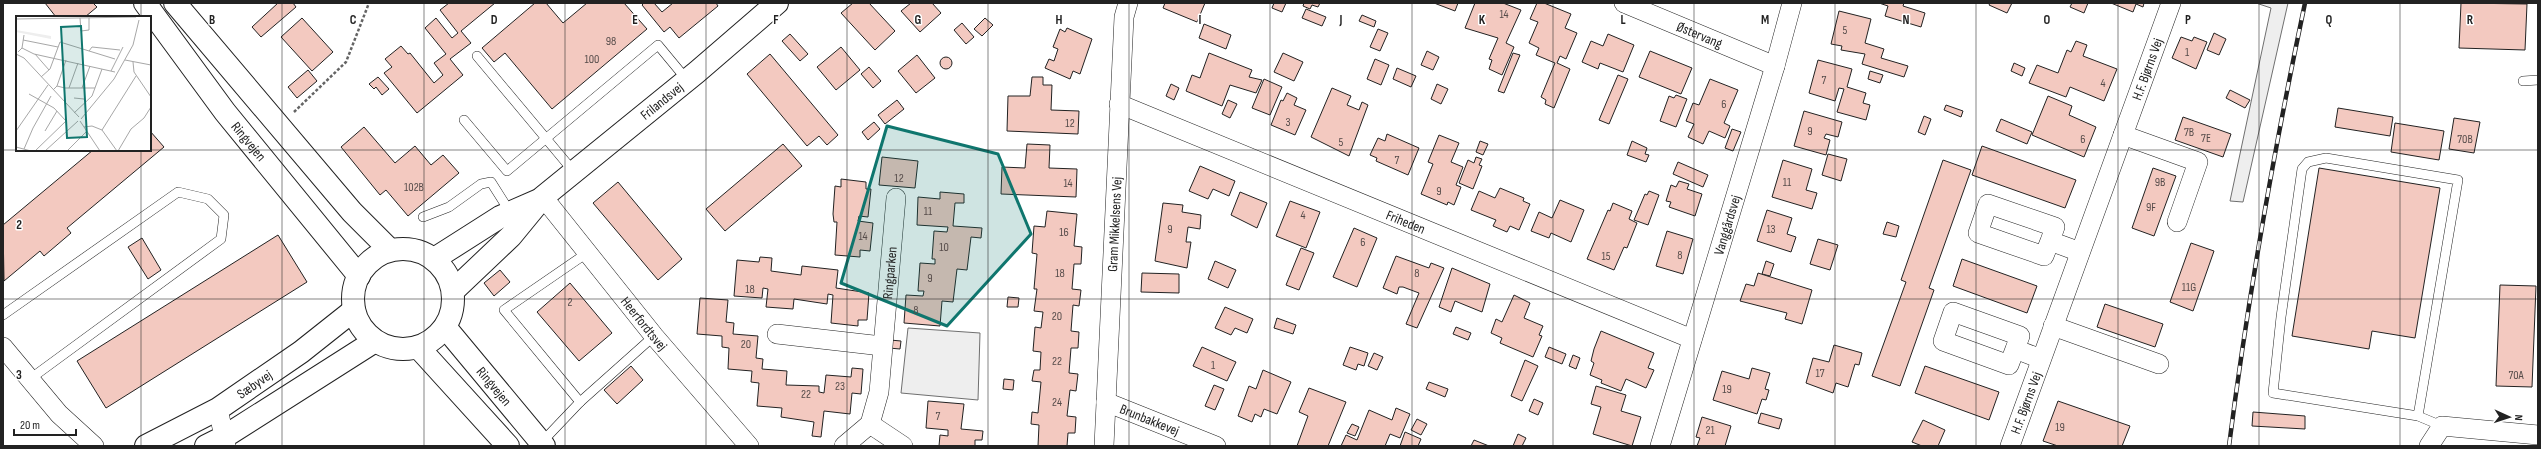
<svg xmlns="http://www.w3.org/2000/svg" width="2541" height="449" viewBox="0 0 2541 449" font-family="'Sofia Sans Condensed',sans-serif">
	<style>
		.green { fill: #eee; stroke: #6f6f6f }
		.building { fill: #f3c9c0; stroke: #222 }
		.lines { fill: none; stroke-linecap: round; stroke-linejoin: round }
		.service-casing { stroke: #222; stroke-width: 10 }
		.minor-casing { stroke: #222; stroke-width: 20 }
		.tertiary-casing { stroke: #222; stroke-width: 24 }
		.secondary-casing { stroke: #222; stroke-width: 24 }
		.path { stroke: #646464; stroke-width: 2.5; stroke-dasharray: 3 2; stroke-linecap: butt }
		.service { stroke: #fff; stroke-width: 9 }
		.minor { stroke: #fff; stroke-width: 19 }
		.tertiary { stroke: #fff; stroke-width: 22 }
		.secondary { stroke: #fff; stroke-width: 22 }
		.rail-casing { stroke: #222; stroke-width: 4.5 }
		.rail { stroke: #fff; stroke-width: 3; stroke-dasharray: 9; stroke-linecap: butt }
		.marked { fill: #0f766e; fill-opacity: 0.2; stroke: #0f766e; stroke-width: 3; stroke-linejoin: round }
		.grid { fill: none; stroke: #222; stroke-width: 1; stroke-opacity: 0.55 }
		.labels { text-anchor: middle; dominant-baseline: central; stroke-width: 3; stroke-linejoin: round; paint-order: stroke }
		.number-label { font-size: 12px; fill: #564c4a }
		.street-label { font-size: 14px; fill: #222; stroke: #fff }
		.inset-road { fill: none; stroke: #a7a7a7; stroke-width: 1 }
		.view { fill: #0f766e; fill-opacity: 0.15; stroke: #0f766e; stroke-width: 2 }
		.inset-edge { fill: none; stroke: #222; stroke-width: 2 }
		.grid-label { font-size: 13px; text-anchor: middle; font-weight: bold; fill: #222; stroke: #fff; stroke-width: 3; stroke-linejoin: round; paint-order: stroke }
	</style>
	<rect width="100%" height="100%" fill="#fff"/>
	<g class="green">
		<polygon points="2256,3 2288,3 2243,202 2230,201 2271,8"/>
		<polygon points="908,328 980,333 978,400 901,393"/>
	</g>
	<g class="building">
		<polygon points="45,3 93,3 97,7 85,17 56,17"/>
		<polygon points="278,3 293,3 296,7 261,37 252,27"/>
		<polygon points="449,3 495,3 461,31 471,43 450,59 463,75 417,113 384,73 392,67 385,59 401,46 408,54 410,53 434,83 443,75 434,63 446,54 425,28 436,18 452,38 458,33 440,10"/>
		<polygon points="535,3 546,3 563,23 587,3 624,3 647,29 552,109 505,53 494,62 482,48"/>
		<polygon points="644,3 654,3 662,12 673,3 716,3 718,6 679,38 670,27 664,32 642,5"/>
		<polygon points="853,3 869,3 895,31 875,50 841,13"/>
		<polygon points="911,3 932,3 941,13 920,32 901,11"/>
		<polygon points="1165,3 1205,3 1197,22 1163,8"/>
		<polygon points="1274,3 1286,3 1282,12 1272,8"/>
		<polygon points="1304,3 1320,3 1318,7 1312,5 1310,9 1303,6"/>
		<polygon points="1434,3 1458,3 1455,11"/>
		<polygon points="1475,3 1503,3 1521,10 1506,43 1514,47 1502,75 1489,69 1492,60 1489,59 1498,38 1465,28"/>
		<polygon points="1537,3 1544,3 1571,14 1565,28 1577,33 1566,59 1560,56 1557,63 1570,69 1554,108 1545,104 1546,100 1541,97 1555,63 1536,55 1539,48 1529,43 1538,22 1530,19"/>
		<polygon points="1879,3 1904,3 1903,6 1925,13 1921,27 1885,16 1888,6"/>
		<polygon points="1990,3 2012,3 2007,13 1989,5"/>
		<polygon points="2072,3 2088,3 2084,13 2070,7"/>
		<polygon points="2111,3 2144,3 2143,7 2136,4 2133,12"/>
		<polygon points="2461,3 2527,4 2525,50 2459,48"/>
		<polygon points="1306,9 1326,17 1322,26 1302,18"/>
		<polygon points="1839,11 1871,19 1865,43 1884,49 1881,58 1908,66 1904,77 1862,64 1865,54 1841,50 1842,46 1831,44"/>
		<polygon points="1362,15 1376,21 1374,27 1359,21"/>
		<polygon points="302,18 333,52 312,71 281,37"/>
		<polygon points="985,18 993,25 982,36 974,29"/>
		<polygon points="962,23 974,37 966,44 954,30"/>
		<polygon points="1204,24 1231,35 1226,49 1199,38"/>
		<polygon points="1067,28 1092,39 1080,74 1073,71 1070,79 1045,68 1049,59 1054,61 1058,49 1053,47 1060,29 1065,32"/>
		<polygon points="1378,29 1388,33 1380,51 1370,47"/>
		<polygon points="2214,33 2226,39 2219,55 2207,50"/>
		<polygon points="790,34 808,54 800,61 782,41"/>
		<polygon points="1608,34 1634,45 1623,72 1600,63 1598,69 1582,62 1591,41 1603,46"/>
		<polygon points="2181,37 2192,41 2194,37 2207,42 2196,69 2172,58"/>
		<polygon points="2076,41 2087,45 2083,56 2117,69 2104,101 2070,87 2066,97 2029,83 2037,65 2058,73 2067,50 2071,52"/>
		<polygon points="841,47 860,70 836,90 817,67"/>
		<polygon points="1427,51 1439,57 1433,70 1421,65"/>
		<polygon points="1650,51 1692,68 1681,94 1639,77"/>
		<polygon points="1209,53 1252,70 1249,77 1262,80 1256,93 1230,85 1222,106 1186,91 1192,75 1200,78"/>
		<polygon points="1283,53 1303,62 1294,81 1274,72"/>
		<polygon points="1513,53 1520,55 1504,93 1498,91"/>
		<polygon points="770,54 838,135 827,145 819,136 807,146 747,74"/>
		<polygon points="917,55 935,78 916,93 898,71"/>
		<circle cx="946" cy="63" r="6"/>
		<polygon points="1375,59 1389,65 1381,85 1367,79"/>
		<polygon points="1818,60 1852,69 1847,87 1866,93 1863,103 1870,105 1866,120 1837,112 1844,89 1839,88 1835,101 1809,93"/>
		<polygon points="2014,63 2025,68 2022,76 2011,71"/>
		<polygon points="869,67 881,81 873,88 861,74"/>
		<polygon points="1397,68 1416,76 1411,87 1393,79"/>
		<polygon points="308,70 317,81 297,98 288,87"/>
		<polygon points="1870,71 1883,75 1880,83 1868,79"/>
		<polygon points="1618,75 1628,79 1609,124 1599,120"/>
		<polygon points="378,77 389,89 382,95 376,87 374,89 369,84"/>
		<polygon points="1032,77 1043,77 1043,85 1052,85 1051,110 1079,111 1078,134 1007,131 1008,96 1030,96"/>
		<polygon points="1264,79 1282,87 1270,115 1252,108"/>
		<polygon points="1710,79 1738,90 1724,123 1730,126 1725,138 1709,131 1703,144 1688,137 1694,124 1686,121 1693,103 1699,105"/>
		<polygon points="1171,84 1179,88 1174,100 1166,96"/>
		<polygon points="1437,84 1448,89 1441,104 1431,99"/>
		<polygon points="1332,88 1351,96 1347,105 1359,110 1362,102 1368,105 1349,156 1311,137"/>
		<polygon points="2230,90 2250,100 2245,108 2226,98"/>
		<polygon points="1287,93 1297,98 1294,105 1306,110 1295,135 1271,125 1281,100 1283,101"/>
		<polygon points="1676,95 1687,99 1676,127 1660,121 1669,96 1674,98"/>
		<polygon points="2048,96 2072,106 2069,115 2096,127 2084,157 2032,135"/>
		<polygon points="897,100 904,109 885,124 878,115"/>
		<polygon points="1228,100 1237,104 1230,118 1222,114"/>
		<polygon points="1946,105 1963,111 1961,117 1944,110"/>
		<polygon points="2338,108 2393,117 2390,136 2335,127"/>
		<polygon points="1804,111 1842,122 1838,137 1826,134 1824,138 1830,140 1826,155 1794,146"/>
		<polygon points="1924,116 1931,119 1925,135 1918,132"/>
		<polygon points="2183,117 2231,134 2223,157 2175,140"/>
		<polygon points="2454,118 2480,122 2474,153 2449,149"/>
		<polygon points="2001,119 2032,132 2027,144 1996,131"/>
		<polygon points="874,122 880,129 868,140 862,132"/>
		<polygon points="2395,123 2444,131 2439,160 2391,152"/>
		<polygon points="364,127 395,163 415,146 431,165 443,155 459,173 408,216 386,190 380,195 341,147"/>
		<polygon points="1732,129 1741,132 1733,151 1725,148"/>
		<polygon points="150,131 164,147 67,228 71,233 44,256 40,251 4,281 3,225 93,150 150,150"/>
		<polygon points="1387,134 1419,148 1408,175 1376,161 1377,158 1370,155 1378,138 1385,141"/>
		<polygon points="1439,135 1459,143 1451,162 1463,167 1456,185 1461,187 1454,205 1448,202 1447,205 1421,194 1433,164 1428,162"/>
		<polygon points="1480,141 1488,144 1483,155 1476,152"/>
		<polygon points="1632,141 1647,148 1645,154 1649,155 1646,162 1627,155"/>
		<polygon points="783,144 802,166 725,231 706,209"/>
		<polygon points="1027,144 1050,145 1049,168 1077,169 1076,197 1001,194 1002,167 1025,168"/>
		<polygon points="1982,146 2076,180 2065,208 1972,175"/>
		<polygon points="1828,154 1847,159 1841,181 1822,175"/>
		<polygon points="882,157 918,161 915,188 879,185"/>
		<polygon points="1476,157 1482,159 1479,165 1482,166 1473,189 1459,183 1468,160 1474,163"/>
		<polygon points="1783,160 1812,169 1806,190 1817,193 1812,209 1772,197"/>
		<polygon points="1943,160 1971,170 1929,288 1934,290 1900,386 1872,376 1906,282 1901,280"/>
		<polygon points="1678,162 1708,175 1703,187 1673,174"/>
		<polygon points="1200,166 1235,181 1229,196 1213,189 1208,199 1189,191"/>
		<polygon points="2153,168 2176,176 2154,236 2132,228"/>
		<polygon points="2319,168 2440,188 2415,338 2372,331 2369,349 2292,336"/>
		<polygon points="841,179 866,182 866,189 871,189 868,217 859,216 858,221 873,223 870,251 860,250 860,257 835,255 837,222 834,222 833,214 835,186 841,187"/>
		<polygon points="1679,181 1689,184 1687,189 1702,194 1695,216 1669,207 1671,202 1666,201 1671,185 1676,187"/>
		<polygon points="618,182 682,259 658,280 593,203"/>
		<polygon points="1500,188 1524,198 1523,201 1530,204 1519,230 1510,226 1507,232 1493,226 1496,220 1471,210 1479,191 1495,198"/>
		<polygon points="1649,191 1659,195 1648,225 1634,220 1645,194 1647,195"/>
		<polygon points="940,192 964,194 964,203 955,203 953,226 982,228 981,238 971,237 967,270 957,269 953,302 942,301 940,326 904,323 906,295 923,296 924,291 918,291 920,263 935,264 935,259 932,259 934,231 947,232 948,227 917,225 918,197 940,199"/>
		<polygon points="1240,192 1267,203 1257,228 1231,215"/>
		<polygon points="1560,200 1584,210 1571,242 1551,233 1549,238 1531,231 1539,212 1552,218"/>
		<polygon points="1290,201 1320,212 1306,248 1276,236"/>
		<polygon points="1163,203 1183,205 1182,212 1201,215 1200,229 1188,227 1186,242 1191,242 1187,268 1155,261"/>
		<polygon points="1613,203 1632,211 1629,219 1637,223 1627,248 1624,247 1614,270 1587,259 1608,210 1610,211"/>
		<polygon points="1767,210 1792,218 1787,234 1796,237 1791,252 1757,241"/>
		<polygon points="1047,211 1077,214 1074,246 1082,247 1081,264 1074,264 1072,289 1081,290 1079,306 1073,305 1071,331 1079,332 1078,348 1071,348 1069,373 1078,374 1076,391 1070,390 1067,416 1076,417 1075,433 1068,433 1067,446 1038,446 1039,425 1031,424 1032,412 1038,413 1041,382 1032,381 1034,370 1040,370 1041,352 1033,351 1035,327 1041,328 1043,312 1034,311 1037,289 1034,289 1037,254 1032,253 1034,226 1045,227"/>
		<polygon points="1887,222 1899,226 1896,237 1883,234"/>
		<polygon points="1354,228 1377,238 1357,287 1333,277"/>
		<polygon points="1667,231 1693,239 1683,274 1656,266"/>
		<polygon points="278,235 307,282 106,408 77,361"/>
		<polygon points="142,238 161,270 148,279 128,247"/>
		<polygon points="1818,239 1838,245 1830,270 1810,264"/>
		<polygon points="2191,243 2214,251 2193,311 2170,302"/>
		<polygon points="1301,248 1314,253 1299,290 1286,285"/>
		<polygon points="1396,256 1429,268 1431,263 1444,268 1417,328 1406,324 1419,293 1403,287 1399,287 1397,294 1383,288"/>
		<polygon points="760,257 772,258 771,271 801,275 802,266 838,270 836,288 869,293 867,320 858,320 858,326 831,323 833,295 828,294 827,304 794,299 793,309 766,307 768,289 763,288 762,298 734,296 737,260 759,262"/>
		<polygon points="1962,259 2037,286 2027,313 1953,286"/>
		<polygon points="1215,261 1236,270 1228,288 1208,279"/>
		<polygon points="1766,261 1774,264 1770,276 1762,274"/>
		<polygon points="1452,268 1490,284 1482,312 1455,301 1451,312 1439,307"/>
		<polygon points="500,270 510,282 494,296 484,283"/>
		<polygon points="1142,273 1179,274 1179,293 1141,292"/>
		<polygon points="1758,273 1812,290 1802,324 1785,319 1787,313 1740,301 1746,284 1754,286"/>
		<polygon points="570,283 612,333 579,361 537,312"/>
		<polygon points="2500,285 2536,286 2532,387 2496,386"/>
		<polygon points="1514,295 1530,303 1524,318 1543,326 1539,335 1542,336 1533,357 1500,343 1502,338 1491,333 1496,319 1502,322"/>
		<polygon points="1008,297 1019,298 1018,307 1007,307"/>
		<polygon points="700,298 728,300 726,322 734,323 733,334 758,336 756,358 763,359 762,369 787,371 786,385 819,386 819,392 824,393 826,375 851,377 852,368 863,369 861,394 852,393 850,414 824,411 821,437 812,436 814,422 781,417 782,408 757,406 759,383 751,382 752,371 728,369 729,348 722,347 722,336 697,334"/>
		<polygon points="2105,304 2163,324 2155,347 2097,327"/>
		<polygon points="1225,307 1253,319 1247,333 1235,328 1231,335 1215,328"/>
		<polygon points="1277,318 1296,325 1293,334 1274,328"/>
		<polygon points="1456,327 1471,333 1468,340 1453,334"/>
		<polygon points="1601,331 1654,353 1648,368 1654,370 1646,388 1626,379 1621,391 1601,383 1602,380 1590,375 1594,363 1591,361 1594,349"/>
		<polygon points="890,340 901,341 900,349 889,348"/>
		<polygon points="1834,345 1862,353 1859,365 1855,364 1848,387 1836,383 1833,393 1806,383 1813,358 1829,362"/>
		<polygon points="1202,347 1236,362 1227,381 1193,366"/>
		<polygon points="1350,347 1368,353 1364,366 1358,364 1356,370 1343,365"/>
		<polygon points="1549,347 1566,354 1562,364 1545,357"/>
		<polygon points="1374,353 1383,357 1377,370 1368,366"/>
		<polygon points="1573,355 1580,358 1576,369 1569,366"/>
		<polygon points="1525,360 1538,366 1522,401 1511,396"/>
		<polygon points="631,366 643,380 617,404 604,390"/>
		<polygon points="1925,366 1999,392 1989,420 1915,393"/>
		<polygon points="1752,368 1770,373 1765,389 1769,390 1766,400 1762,399 1757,414 1713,400 1722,371 1749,379"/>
		<polygon points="1263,370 1291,382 1277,414 1264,409 1261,417 1255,414 1252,422 1238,416 1249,386 1256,389"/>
		<polygon points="1004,379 1014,380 1013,390 1003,389"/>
		<polygon points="1429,382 1448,389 1445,397 1426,389"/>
		<polygon points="1214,385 1224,389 1215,410 1205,406"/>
		<polygon points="1596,386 1626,395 1621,411 1641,417 1632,446 1593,434 1601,407 1591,404"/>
		<polygon points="1309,388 1346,402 1328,446 1297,446 1308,416 1299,412"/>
		<polygon points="1534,399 1543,403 1538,415 1529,411"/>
		<polygon points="928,401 964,404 961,429 983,431 982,440 975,440 975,446 939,446 940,435 948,436 948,430 926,428"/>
		<polygon points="2058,401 2130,426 2122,446 2058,446 2043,441"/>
		<polygon points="1396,408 1410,414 1400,438 1390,434 1385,446 1341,446 1346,435 1357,440 1369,410 1392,420"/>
		<polygon points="2253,412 2305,416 2305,429 2252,426"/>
		<polygon points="1761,413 1782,419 1779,429 1758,423"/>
		<polygon points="1702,417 1731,426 1725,446 1697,446 1700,438 1696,437"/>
		<polygon points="1417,419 1427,424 1421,435 1411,430"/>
		<polygon points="1923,420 1945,430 1938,446 1922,446 1912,442"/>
		<polygon points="1352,424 1359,427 1355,436 1347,433"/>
		<polygon points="1405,432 1421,439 1418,446 1400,446"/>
		<polygon points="1518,434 1526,438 1522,446 1513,446"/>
		<polygon points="1474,440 1489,446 1471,446"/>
	</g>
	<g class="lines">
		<g class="service-casing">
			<g id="service">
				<polyline points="477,56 574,172"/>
				<polyline points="2523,81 2538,80"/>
				<polyline points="464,120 507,171 658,45 687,80"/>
				<polyline points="423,217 449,207 481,184 491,182 510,212"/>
				<polyline points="3,315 178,192 208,199 224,215 221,239 30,379"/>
				<polyline points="580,402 504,310 587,253"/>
				<polyline points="2418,416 2458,180 2326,158 2308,162 2302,169 2281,317 2273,393 2418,416 2442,426"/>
				<polyline points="541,443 580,402 654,336"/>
			</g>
		</g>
		<g class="minor-casing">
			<g id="minor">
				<path id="s1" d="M1624 3 1775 66"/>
				<path id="s2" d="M1119 104 1692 339"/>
				<polyline points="2123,135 2198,162 2177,222"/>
				<path id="s3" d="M543 197 654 336 749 446"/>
				<polyline points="2050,241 2044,256 1978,233 1988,204 2055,227 2050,241 2080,252"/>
				<polyline points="2053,326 2159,364"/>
				<polyline points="777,334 882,346"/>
				<polyline points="3,347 59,414 94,446"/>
				<polyline points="2015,349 2009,365 1943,341 1953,312 2020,336 2015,349 2041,359"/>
				<path id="s4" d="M1106 402 1216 446"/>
				<polyline points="218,409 226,446"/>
				<polyline points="870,424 903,446"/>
				<path id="s5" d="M844 446 870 424 879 392 896 198"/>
				<path id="s6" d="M1104 446 1124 17 1128 3"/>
				<path id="s7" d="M1660 446 1775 66 1792 3"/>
				<path id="s8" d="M2010 446 2171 3"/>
				<polyline points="2429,446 2442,426 2538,435"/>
			</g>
		</g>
		<g class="tertiary-casing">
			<g id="tertiary">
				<polyline points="434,259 500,217 539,200"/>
				<path id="s9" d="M453 291 511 236 543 197 697 72 777 3"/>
				<path id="s10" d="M146 446 218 409 301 352 354 310"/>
				<polyline points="206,446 224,437 375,341"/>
			</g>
		</g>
		<g class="secondary-casing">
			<g id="secondary">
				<path id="s11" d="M145 3 225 112 359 276"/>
				<polyline points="175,3 352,212 390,250"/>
				<circle cx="403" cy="299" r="50"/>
				<path id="s12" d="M445 327 544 446"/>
				<polyline points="418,347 508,446"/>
			</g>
		</g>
		<polyline class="path" points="294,112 346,62 369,3"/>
		<use href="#service" class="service"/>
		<use href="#minor" class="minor"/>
		<use href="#tertiary" class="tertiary"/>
		<use href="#secondary" class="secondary"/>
		<g class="rail-casing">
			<path id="rail" d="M2229 446C2248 297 2274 150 2305 3"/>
		</g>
		<use href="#rail" class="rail"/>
	</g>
	<path class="marked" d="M887 126 998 154 1031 234 947 326 841 283Z"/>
	<path class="grid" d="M141 3V17M282 3V446M424 3V446M565 3V446M706 3V446M847 3V446M988 3V446M1129 3V446M1270 3V446M1412 3V446M1553 3V446M1694 3V446M1835 3V446M1976 3V446M2118 3V446M2259 3V446M2400 3V446M3 150H17M141 150V446M150 150H2538M3 299H2538"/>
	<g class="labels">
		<g class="number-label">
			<text x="1504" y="14">14</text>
			<text x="1845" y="30">5</text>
			<text x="611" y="41">98</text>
			<text x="2187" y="52">1</text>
			<text x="592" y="59">100</text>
			<text x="1824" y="80">7</text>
			<text x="2103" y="83">4</text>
			<text x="1724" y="104">6</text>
			<text x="1288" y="122">3</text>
			<text x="1070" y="123">12</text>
			<text x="1810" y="131">9</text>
			<text x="2189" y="132">7B</text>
			<text x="2206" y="138">7E</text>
			<text x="2083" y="139">6</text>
			<text x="2465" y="139">70B</text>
			<text x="1341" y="142">5</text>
			<text x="1397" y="160">7</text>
			<text x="899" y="178">12</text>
			<text x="1787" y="182">11</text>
			<text x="2160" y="182">9B</text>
			<text x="1068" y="183">14</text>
			<text x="414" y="187">102B</text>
			<text x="1439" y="191">9</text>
			<text x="2151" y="207">9F</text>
			<text x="928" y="211">11</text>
			<text x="1303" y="215">4</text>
			<text x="1170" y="229">9</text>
			<text x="1771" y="229">13</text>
			<text x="1064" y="232">16</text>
			<text x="863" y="236">14</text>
			<text x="1363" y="242">6</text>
			<text x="944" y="247">10</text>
			<text x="1680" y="255">8</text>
			<text x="1606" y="256">15</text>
			<text x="1060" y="273">18</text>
			<text x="1417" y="273">8</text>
			<text x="930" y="278">9</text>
			<text x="2189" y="287">11G</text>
			<text x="750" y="289">18</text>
			<text x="570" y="302">2</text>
			<text x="916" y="310">8</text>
			<text x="1057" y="316">20</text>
			<text x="746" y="344">20</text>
			<text x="1057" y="361">22</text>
			<text x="1213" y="365">1</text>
			<text x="1820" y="373">17</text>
			<text x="2516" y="375">70A</text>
			<text x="840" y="386">23</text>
			<text x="1727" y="389">19</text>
			<text x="806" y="394">22</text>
			<text x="1057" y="402">24</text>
			<text x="938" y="416">7</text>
			<text x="2060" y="427">19</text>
			<text x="1710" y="430">21</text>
		</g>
		<g class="street-label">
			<text stroke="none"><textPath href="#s1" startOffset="82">Østervang</textPath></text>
			<text stroke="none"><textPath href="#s8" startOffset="401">H.F. Bjørns Vej</textPath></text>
			<text stroke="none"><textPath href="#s9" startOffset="283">Frilandsvej</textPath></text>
			<text stroke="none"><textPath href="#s11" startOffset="173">Ringvejen</textPath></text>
			<text stroke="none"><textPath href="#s2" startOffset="310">Friheden</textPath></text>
			<text stroke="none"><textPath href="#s6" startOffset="222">Gram Mikkelsens Vej</textPath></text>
			<text stroke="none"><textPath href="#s7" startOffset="231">Vanggårdsvej</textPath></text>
			<text stroke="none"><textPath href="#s5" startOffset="187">Ringparken</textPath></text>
			<text stroke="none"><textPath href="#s3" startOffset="162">Heerfordtsvej</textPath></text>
			<text stroke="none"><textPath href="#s10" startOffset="125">Sæbyvej</textPath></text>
			<text stroke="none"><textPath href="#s12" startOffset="77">Ringvejen</textPath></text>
			<text stroke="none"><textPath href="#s8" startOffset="46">H.F. Bjørns Vej</textPath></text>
			<text stroke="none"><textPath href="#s4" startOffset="47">Brunbakkevej</textPath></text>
		</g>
	</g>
	<g transform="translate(16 16)">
		<rect width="135" height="135" fill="#fff"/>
		<path d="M0 14 35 20V23L0 16Z" fill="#eee"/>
		<path class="inset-road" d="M64 2 65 15 73 14V2M0 3 120 1M7 24 42 31M6 32 18 38 99 56M73 35 76 31 104 34M2 36 6 32 8 19M0 38 8 42 63 101M19 38 33 54M109 44 135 49M117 46 118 56 135 81M95 55 107 31M25 61 34 53 44 26 99 43M41 70 49 72H79M53 72 62 47M66 72 74 50M37 74 41 70 50 44M13 78 38 92 50 105 19 135M58 82 68 83 70 86M58 97 76 80 86 53M65 103 98 63 117 29 123 4M64 105 84 135M68 111 76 110 86 114 101 135M86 114 120 60M0 115 32 69M29 115 41 95M0 131 15 135M8 133 17 112 35 80M29 135 62 105M51 135 71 115M102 135 115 113 128 102 135 91"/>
		<path class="view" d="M65 10 71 121 51 122 45 11Z"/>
		<rect width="135" height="135" class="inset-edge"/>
	</g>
	<g class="grid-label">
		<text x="212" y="24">B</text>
		<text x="353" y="24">C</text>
		<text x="494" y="24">D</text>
		<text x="635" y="24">E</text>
		<text x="776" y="24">F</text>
		<text x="918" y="24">G</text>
		<text x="1059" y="24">H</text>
		<text x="1200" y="24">I</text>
		<text x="1341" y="24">J</text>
		<text x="1482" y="24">K</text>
		<text x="1623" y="24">L</text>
		<text x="1765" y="24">M</text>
		<text x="1906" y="24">N</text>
		<text x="2047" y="24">O</text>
		<text x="2188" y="24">P</text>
		<text x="2329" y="24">Q</text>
		<text x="2470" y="24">R</text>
		<text x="19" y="229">2</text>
		<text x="19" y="379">3</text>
	</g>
	<rect width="2541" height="449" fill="none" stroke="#222222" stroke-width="8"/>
	<g transform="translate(2509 417) rotate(93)" stroke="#ffffff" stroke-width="3" paint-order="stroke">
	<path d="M0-3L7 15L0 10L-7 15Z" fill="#222222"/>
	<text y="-6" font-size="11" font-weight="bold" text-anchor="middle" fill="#222222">N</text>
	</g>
	<path d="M14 429v6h62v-6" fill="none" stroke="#222222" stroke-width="2"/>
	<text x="20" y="429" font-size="12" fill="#222222" stroke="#ffffff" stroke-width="3" paint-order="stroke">20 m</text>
</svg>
